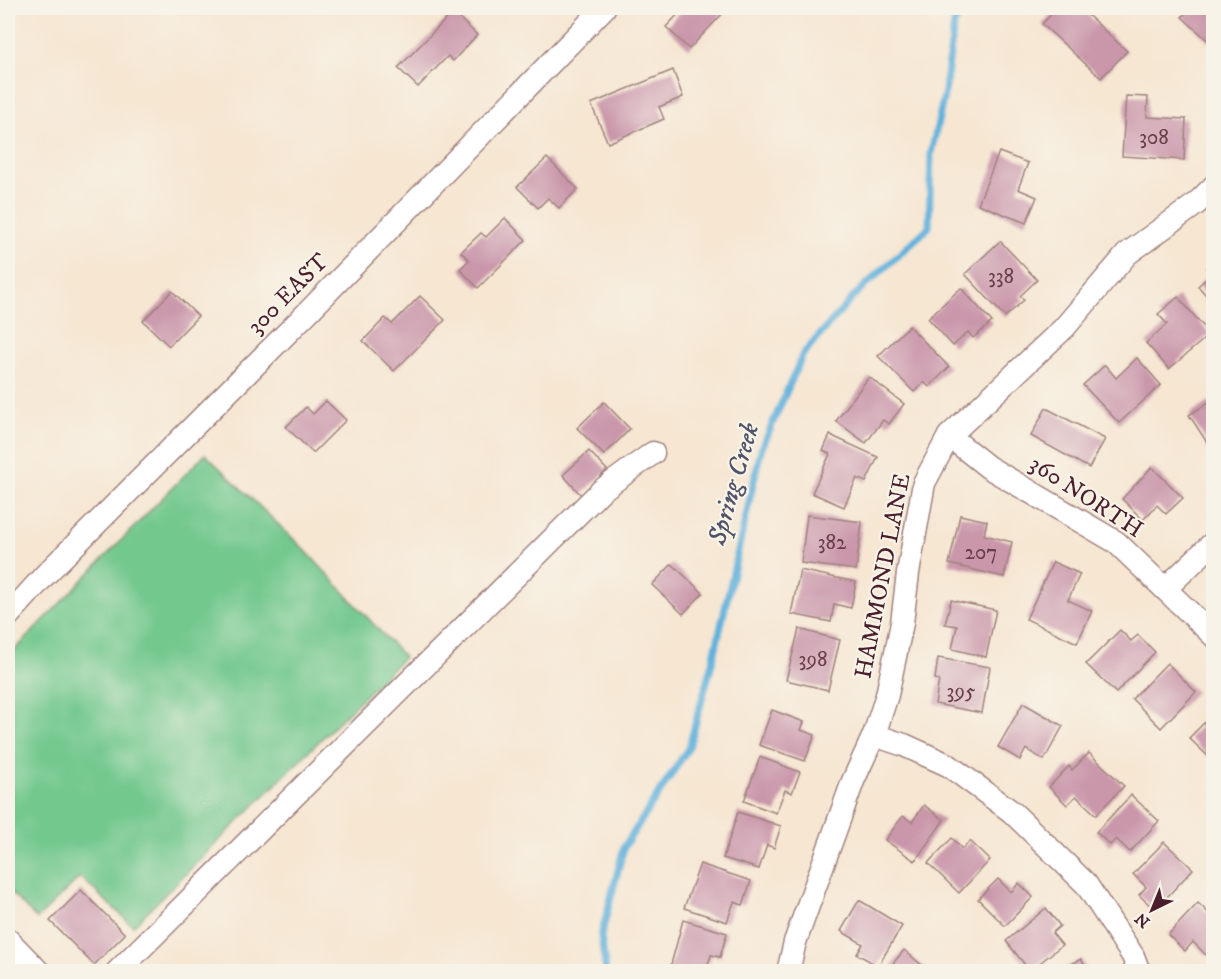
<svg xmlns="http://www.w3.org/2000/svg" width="1221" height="979" viewBox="0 0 1221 979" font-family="'IM FELL DW Pica',serif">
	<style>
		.green { fill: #72c88d; stroke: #5e745c; stroke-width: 1.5 }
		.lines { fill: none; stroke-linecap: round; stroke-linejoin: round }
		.stream { stroke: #61b1db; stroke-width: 7 }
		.building { fill: #c996aa }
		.minor-casing { stroke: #a0827e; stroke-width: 25 }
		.minor { stroke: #fff; stroke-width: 22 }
		.labels { text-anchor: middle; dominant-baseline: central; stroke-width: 4.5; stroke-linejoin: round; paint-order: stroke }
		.number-label { font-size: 21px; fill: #6a3d4b }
		.street-label { font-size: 24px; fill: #4a1f2b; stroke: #f7f3e8 }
		.water-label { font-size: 26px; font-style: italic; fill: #525269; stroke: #f7f3e8 }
	</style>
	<rect width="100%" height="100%" fill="#f7f3e8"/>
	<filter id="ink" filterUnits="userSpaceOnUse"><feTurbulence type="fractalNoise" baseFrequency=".0167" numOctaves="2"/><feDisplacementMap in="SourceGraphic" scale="12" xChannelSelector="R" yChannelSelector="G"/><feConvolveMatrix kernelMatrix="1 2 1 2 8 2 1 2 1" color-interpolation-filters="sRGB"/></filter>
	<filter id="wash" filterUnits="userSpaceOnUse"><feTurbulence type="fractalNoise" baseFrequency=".008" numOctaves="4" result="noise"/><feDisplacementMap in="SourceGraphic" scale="24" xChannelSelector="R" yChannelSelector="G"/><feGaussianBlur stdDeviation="1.35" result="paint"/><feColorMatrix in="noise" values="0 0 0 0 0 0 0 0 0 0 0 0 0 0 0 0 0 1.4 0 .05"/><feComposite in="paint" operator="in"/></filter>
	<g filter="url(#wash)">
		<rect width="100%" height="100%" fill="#f6e6d2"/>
		<polygon class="green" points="205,454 305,550 404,657 133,926 80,877 37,919 8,890 8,657"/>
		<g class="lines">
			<polyline class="stream" points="606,972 601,936 624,847 689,747 715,652 761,450 803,354 856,294 929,227 931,153 945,91 954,23 966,8"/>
		</g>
		<g id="blocks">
			<g class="building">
				<polygon points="684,8 728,8 689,49 666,27"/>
				<polygon points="1057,8 1080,8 1127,51 1101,78 1042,24"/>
				<polygon points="1190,8 1214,8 1214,46 1182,17"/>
				<polygon points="453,12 477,35 453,61 448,56 418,87 398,68"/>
				<polygon points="673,70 683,97 659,107 664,119 608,143 591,104"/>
				<polygon points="1126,96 1148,97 1147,117 1186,119 1184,160 1122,156"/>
				<polygon points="999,152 1028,163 1018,189 1037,197 1026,223 978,204"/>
				<polygon points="547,158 578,189 559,208 548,198 538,208 517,187"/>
				<polygon points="505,218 526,240 478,288 460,269 469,260 461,252 481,233 486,237"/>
				<polygon points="1000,241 1037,280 1020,296 1024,300 1005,317 965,274"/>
				<polygon points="1214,262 1214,304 1198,286 1211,274 1206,268"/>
				<polygon points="961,288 992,322 973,338 968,332 953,346 928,318"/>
				<polygon points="172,291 198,316 169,346 143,321"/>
				<polygon points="420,296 445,320 394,371 363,341 385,318 392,324"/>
				<polygon points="1178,297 1210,334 1169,369 1146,343 1167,324 1158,314"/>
				<polygon points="909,326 949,367 929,387 924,382 914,392 878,356"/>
				<polygon points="1137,358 1161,385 1119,423 1083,385 1105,365 1116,378"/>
				<polygon points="869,377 904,404 889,424 883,420 866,443 836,421"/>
				<polygon points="1214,399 1214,453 1189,415"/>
				<polygon points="326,401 346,420 313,453 286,427 306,407 313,414"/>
				<polygon points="604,402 630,429 604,455 577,428"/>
				<polygon points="1046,408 1105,439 1089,468 1031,436"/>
				<polygon points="830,435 878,457 866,482 857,478 844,507 812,493 830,454 823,451"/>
				<polygon points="589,451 607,470 581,495 563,475"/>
				<polygon points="1152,467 1183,498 1166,514 1157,505 1143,520 1122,499"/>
				<polygon points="807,515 862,522 856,570 801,563"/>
				<polygon points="960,515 987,521 984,535 1012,542 1004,577 949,564"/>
				<polygon points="1053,562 1080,574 1068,600 1092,611 1077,643 1026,619"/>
				<polygon points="672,564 703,593 683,614 652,585"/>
				<polygon points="800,570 856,582 851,608 834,604 831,622 791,614"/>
				<polygon points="951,600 996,610 986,657 952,649 957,626 945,624"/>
				<polygon points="799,629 840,640 828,690 786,680"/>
				<polygon points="1120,630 1131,641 1138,635 1155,652 1116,693 1086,664"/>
				<polygon points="938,658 990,667 982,713 935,704 939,680 935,679"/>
				<polygon points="1167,663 1196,692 1161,728 1132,699"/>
				<polygon points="1023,703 1063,726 1044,760 1026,749 1020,760 998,747"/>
				<polygon points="772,710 804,722 801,730 815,735 805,761 759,745"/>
				<polygon points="1211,716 1214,718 1214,762 1189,738"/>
				<polygon points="1089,753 1124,786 1096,815 1076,796 1067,805 1049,787 1069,766 1072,770"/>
				<polygon points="760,757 800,772 792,793 785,790 776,813 744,801"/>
				<polygon points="1131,795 1159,821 1130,852 1116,839 1110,845 1096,832"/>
				<polygon points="924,805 944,820 915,861 885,840 903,816 912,822"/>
				<polygon points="738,812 781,826 774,848 767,845 759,869 723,858"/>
				<polygon points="952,838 962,849 970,841 990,860 959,893 928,863"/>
				<polygon points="1164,842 1193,869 1155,910 1139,895 1146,887 1133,874"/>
				<polygon points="700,864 751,881 743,905 734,902 727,922 684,908"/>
				<polygon points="998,879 1011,892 1019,883 1033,897 1005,926 978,899"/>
				<polygon points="81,890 125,934 94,965 50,921"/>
				<polygon points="859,900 902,926 878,966 857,954 863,944 841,931"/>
				<polygon points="1198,903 1214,918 1214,947 1206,955 1193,942 1185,951 1168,935"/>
				<polygon points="1046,908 1060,926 1052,933 1062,945 1030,971 1006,941"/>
				<polygon points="683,920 727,933 720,957 711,955 706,972 669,972"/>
				<polygon points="904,950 930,972 886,972"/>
				<polygon points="1081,959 1089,972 1057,972"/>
			</g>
		</g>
	</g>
	<g filter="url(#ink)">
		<use href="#blocks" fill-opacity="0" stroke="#a0827e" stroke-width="1.5"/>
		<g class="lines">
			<g class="minor-casing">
				<g id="minor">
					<polyline points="949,436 988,467 1116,542 1214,636"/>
					<polyline points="1165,589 1214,542"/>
					<polyline points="8,616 45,575 309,311 604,8"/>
					<polyline points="874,735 904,745 948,765 1012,812 1086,884 1133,956 1139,972"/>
					<polyline points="8,940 39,972"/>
					<polyline points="117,972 602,490 653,453"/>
					<polyline points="788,972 795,942 853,781 874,735 887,695 902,623 908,573 924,483 949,436 1064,328 1127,254 1196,204 1214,186"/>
				</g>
			</g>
			<use href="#minor" class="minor"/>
		</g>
	</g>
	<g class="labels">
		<g class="number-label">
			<text x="1154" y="138">308</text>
			<text x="1001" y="277">338</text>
			<text x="832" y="543">382</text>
			<text x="981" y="553">207</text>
			<text x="813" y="660">398</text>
			<text x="961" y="692">395</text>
		</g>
		<g class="street-label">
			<text transform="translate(288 294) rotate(-45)">300 EAST</text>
			<text transform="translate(1086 497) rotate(33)">360 NORTH</text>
			<text transform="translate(883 576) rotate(-79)">HAMMOND LANE</text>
		</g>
		<g class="water-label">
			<text transform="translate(734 484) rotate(-74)">Spring Creek</text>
		</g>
	</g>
	<rect width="1221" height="979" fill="none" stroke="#f7f3e8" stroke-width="30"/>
	<g transform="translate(1152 910) rotate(223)" stroke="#f7f3e8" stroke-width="4.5" paint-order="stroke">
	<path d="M0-4.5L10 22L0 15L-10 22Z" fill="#4a1f2b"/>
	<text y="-9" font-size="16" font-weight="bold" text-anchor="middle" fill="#4a1f2b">N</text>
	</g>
</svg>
